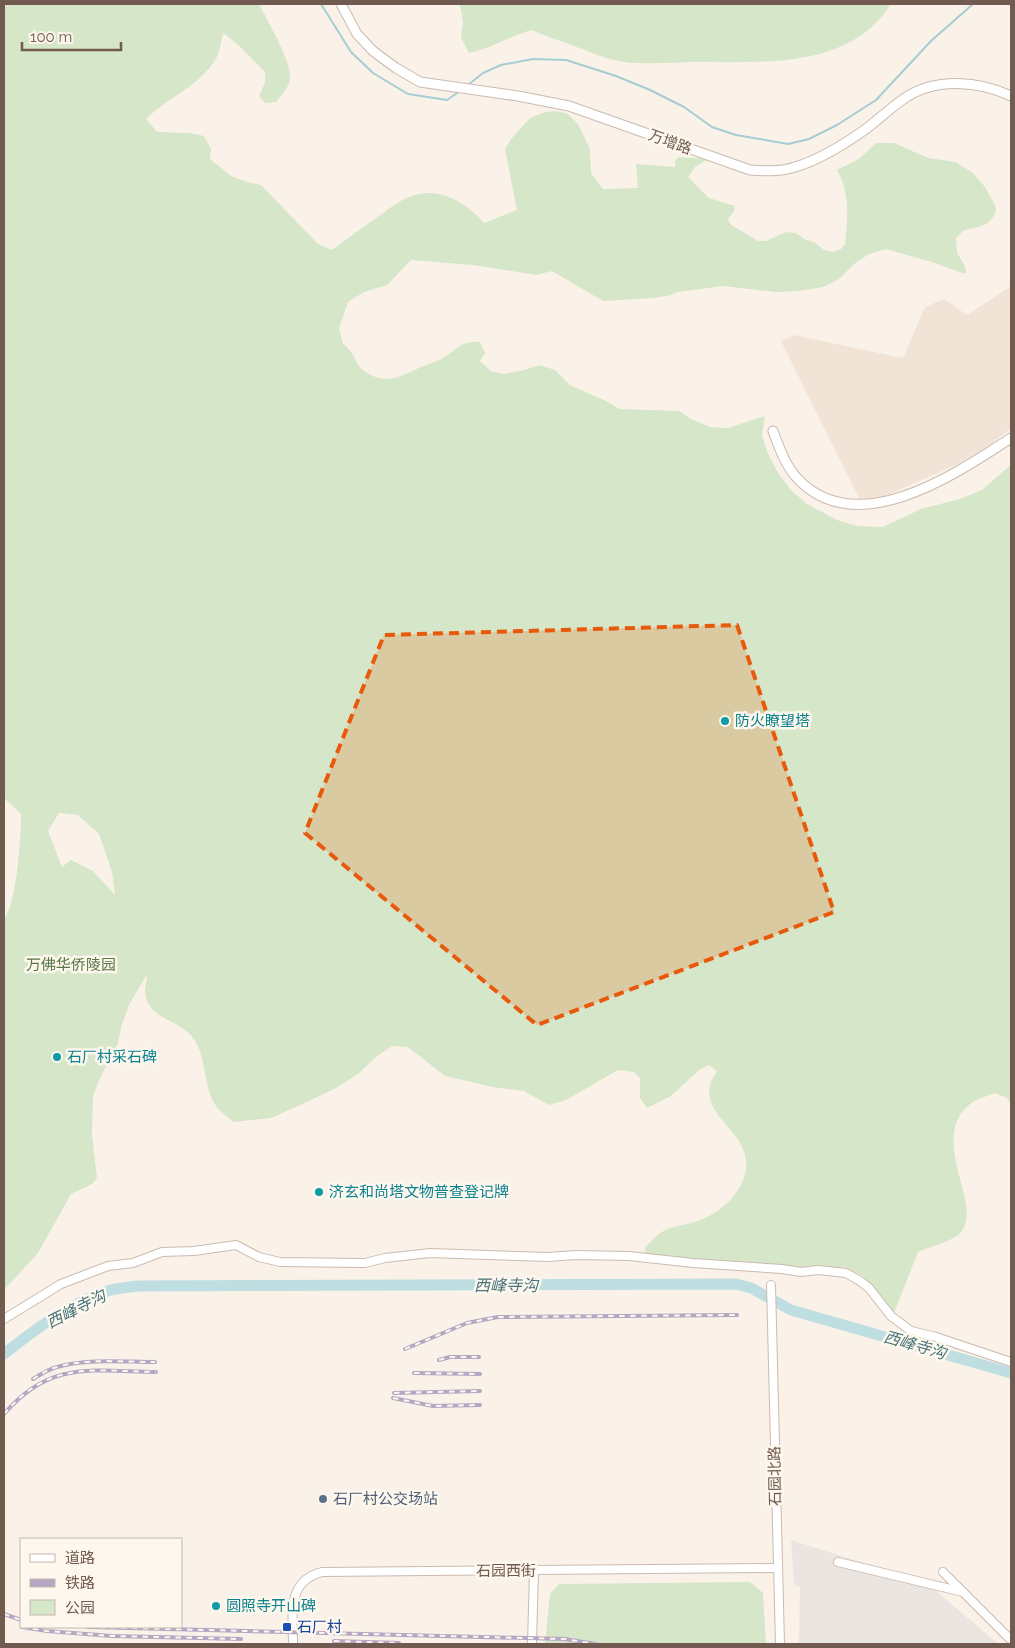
<svg xmlns="http://www.w3.org/2000/svg" width="1015" height="1648" viewBox="0 0 1015 1648" font-family="Raleway,'Noto Sans SC',sans-serif">
	<style>
		.residential { fill: #f1e4d7 }
		.industrial { fill: #ebe5e1 }
		.green { fill: #d6e6c8; fill-rule: evenodd }
		.lines { fill: none; stroke-linecap: round; stroke-linejoin: round }
		.stream { stroke: #a6cdd2; stroke-width: 2 }
		.river { stroke: #bfdee2; stroke-width: 11 }
		.minor-casing { stroke: #cbbaaf; stroke-width: 10 }
		.tertiary-casing { stroke: #cbbaaf; stroke-width: 11 }
		.minor { stroke: #fff; stroke-width: 8 }
		.tertiary { stroke: #fff; stroke-width: 9 }
		.rail-casing { stroke: #b5a7c3; stroke-width: 4 }
		.rail { stroke: #fdf7ee; stroke-width: 2; stroke-dasharray: 5.5; stroke-linecap: butt }
		.marked { fill: #e8590c; fill-opacity: 0.2; stroke: #e8590c; stroke-width: 4; stroke-dasharray: 10 6; stroke-linejoin: round }
		.culture-dot { fill: #0f9aa8; stroke: #fdf7ee; stroke-width: 2 }
		.service-dot { fill: #5c6f8a; stroke: #fdf7ee; stroke-width: 2 }
		.transit-dot { fill: #1a4fb4; stroke: #fdf7ee; stroke-width: 2 }
		.labels { text-anchor: middle; dominant-baseline: central; stroke-width: 5; stroke-linejoin: round; paint-order: stroke }
		.street-label { font-size: 15px; fill: #715a4f; stroke: #fdf7ee }
		.culture-label { font-size: 15px; fill: #0d838f; stroke: #fdf7ee; text-anchor: start }
		.park-label { font-size: 15px; fill: #587648; stroke: #fdf7ee }
		.service-label { font-size: 15px; fill: #4e5e75; stroke: #fdf7ee; text-anchor: start }
		.transit-label { font-size: 15px; fill: #164399; stroke: #fdf7ee; text-anchor: start }
		.water-label { font-size: 16px; font-style: italic; fill: #47757b; stroke: #fdf7ee }
	</style>
	<rect width="100%" height="100%" fill="#faf2e8"/>
	<polygon class="residential" points="1011,286 1011,428 978,455 863,506 781,341 794,335 903,358 925,307 944,299 967,315"/>
	<polygon class="industrial" points="791,1540 927,1583 998,1644 799,1644 800,1587 794,1584"/>
	<g class="green">
		<path d="M4 4H259C267 20 290 59 290 75 291 86 282 94 276 102L265 103 259 96 265 82V72L236 43 223 33C221 42 220 53 215 60 198 87 167 98 146 119L157 132 189 133 204 136 211 149 210 159 231 176 247 182 261 185 318 244 332 250C346 239 361 229 376 218 388 210 399 200 412 196 440 186 466 203 484 223L517 210 505 149 511 139 530 118 545 112 557 111 568 114 578 124 590 149 591 173 603 189 638 188 636 164 675 167V161L679 157 708 159 695 167 688 177 709 198 735 206 734 211 728 219 731 225 758 241H766L786 232 796 233 804 239 814 242 824 250 833 252 841 249 845 244C848 219 850 192 837 170L859 159 876 143H894L928 158 955 162 972 172 985 187 994 203 996 209 994 216 988 223 979 227 964 230 956 238 957 253 965 266 966 273H962L932 262 886 249 869 254 854 264 839 279 823 287 798 291 776 292 723 286 678 292 667 296 652 298 603 301 552 271 536 275 473 265 411 260 387 285 364 292 348 302 339 328 343 344C355 352 355 366 367 373 389 385 401 376 421 367 428 364 436 362 443 358 456 350 462 340 480 342L485 353 480 361 491 371 504 374 524 370 540 365 555 370 570 385 608 402 619 409 679 411 691 419 710 427 728 428 765 416 762 435 768 454 780 476 791 490 807 504 837 520 857 526 883 527 921 509 960 499 982 490 1011 465V1104L1007 1098 995 1093C987 1096 977 1099 970 1104 925 1141 990 1211 957 1236 948 1242 929 1247 918 1252L894 1313 863 1276 845 1267 829 1269 646 1258 645 1248C650 1243 655 1236 662 1232 671 1226 681 1226 691 1223 715 1217 739 1198 745 1174 755 1134 702 1119 710 1085 711 1080 715 1075 717 1071L709 1065 699 1070 671 1096 647 1108 640 1098V1078L634 1072 618 1070 566 1100 549 1105 524 1091 493 1087 445 1076 408 1047 392 1046 376 1057 358 1074 336 1088 309 1101 271 1118 233 1122C228 1117 220 1112 216 1106 203 1087 207 1060 195 1041 183 1019 147 1021 145 992 145 986 147 979 147 974L129 1005 122 1024 118 1043 100 1078 93 1096 92 1134 97 1178 92 1184 71 1194 38 1253 4 1290V919C17 903 21 836 21 814L4 798ZM59 813 78 815 99 834 112 872 115 895 93 871 71 860 62 867 48 831Z"/>
		<path d="M460 4H891C850 69 764 62 697 62 676 62 644 65 625 62 604 59 593 53 574 46 560 40 546 37 532 30 510 36 492 48 469 53L461 38 463 22Z"/>
		<polygon points="750,1582 763,1593 766,1644 545,1644 550,1594 559,1584"/>
	</g>
	<g class="lines">
		<g class="stream">
			<polyline points="321,4 351,52 373,73 408,94 447,100 460,91"/>
			<polyline points="468,85 483,73 501,65 533,59 566,60 616,76 650,90 684,107 712,127 736,135 788,144 809,139 837,125 876,100 931,41 973,4"/>
		</g>
		<path class="river" d="M4 1354C34 1330 73 1301 111 1290 120 1288 129 1287 138 1286L736 1284 751 1288 791 1310 1011 1373"/>
		<g class="minor-casing">
			<g id="minor">
				<polyline points="771,1285 780,1644"/>
				<polyline points="4,1319 61,1284 108,1266 133,1263 162,1252 194,1251 236,1245 259,1257 280,1262 365,1263 385,1258 430,1253 548,1257 576,1255 629,1256 693,1263 782,1269 801,1272 818,1270 846,1273 860,1281 869,1288 891,1316 911,1331 936,1337 1011,1362"/>
				<polyline points="838,1562 963,1592"/>
				<polyline points="943,1572 1011,1640"/>
				<path d="M293 1644C293 1615 286 1581 322 1572L777 1568"/>
				<polyline points="532,1644 534,1571"/>
			</g>
		</g>
		<g class="tertiary-casing">
			<g id="tertiary">
				<path d="M341 4 357 34 373 51 396 68 420 82 518 96 569 106 750 170C765 171 780 172 795 167 819 160 843 145 863 131 877 121 890 108 905 98 936 77 979 81 1011 96"/>
				<path d="M773 431C779 447 785 465 797 478 856 542 956 474 1011 438"/>
			</g>
		</g>
		<use href="#minor" class="minor"/>
		<use href="#tertiary" class="tertiary"/>
		<g class="rail-casing">
			<g id="rail">
				<polyline points="405,1349 467,1323 498,1317 737,1315"/>
				<polyline points="439,1360 450,1357 479,1357"/>
				<polyline points="414,1373 480,1374"/>
				<path d="M33 1379C41 1374 49 1369 57 1367 88 1358 124 1362 155 1362"/>
				<polyline points="394,1393 480,1391"/>
				<polyline points="393,1398 433,1406 480,1405"/>
				<path d="M4 1414C50 1360 92 1371 156 1372"/>
				<polyline points="4,1614 21,1620"/>
				<polyline points="22,1627 47,1631 112,1636 241,1639"/>
				<polyline points="88,1627 564,1639 596,1644"/>
				<polyline points="334,1641 399,1643"/>
			</g>
		</g>
		<use href="#rail" class="rail"/>
	</g>
	<path class="marked" d="M737 625 834 912 537 1025 305 833 384 635Z"/>
	<g class="culture-dot">
		<circle cx="725" cy="721" r="5"/>
		<circle cx="57" cy="1057" r="5"/>
		<circle cx="319" cy="1192" r="5"/>
		<circle cx="216" cy="1606" r="5"/>
	</g>
	<circle class="service-dot" cx="323" cy="1499" r="5"/>
	<rect class="transit-dot" x="282" y="1622" width="10" height="10" rx="2.5"/>
	<g class="labels">
		<g class="street-label">
			<text transform="translate(670 142) rotate(20)">万增路</text>
			<text transform="translate(775 1476) rotate(-91)">石园北路</text>
			<text x="506" y="1571">石园西街</text>
		</g>
		<g class="culture-label">
			<text x="735" y="721">防火瞭望塔</text>
			<text x="67" y="1057">石厂村采石碑</text>
			<text x="329" y="1192">济玄和尚塔文物普查登记牌</text>
			<text x="226" y="1606">圆照寺开山碑</text>
		</g>
		<g class="park-label">
			<text x="71" y="965">万佛华侨陵园</text>
		</g>
		<g class="service-label">
			<text x="333" y="1499">石厂村公交场站</text>
		</g>
		<g class="transit-label">
			<text x="297" y="1627">石厂村</text>
		</g>
		<g class="water-label">
			<text x="506" y="1285">西峰寺沟</text>
			<text transform="translate(76 1309) rotate(-27)">西峰寺沟</text>
			<text transform="translate(915 1345) rotate(16)">西峰寺沟</text>
		</g>
	</g>
	<rect width="1015" height="1648" fill="none" stroke="#715a4f" stroke-width="10"/>
	<rect x="20" y="1538" width="162" height="90" fill="#fdf7ee" stroke="#c5b8ae"/>
	<rect x="30" y="1554" width="25" height="8" fill="#ffffff" stroke="#c5b8ae"/>
	<text x="65" y="1563" font-size="15" fill="#715a4f">道路</text>
	<rect x="30" y="1579" width="25" height="8" fill="#b5a7c3" stroke="#c5b8ae"/>
	<text x="65" y="1588" font-size="15" fill="#715a4f">铁路</text>
	<rect x="30" y="1600" width="25" height="15" fill="#d6e6c8" stroke="#c5b8ae"/>
	<text x="65" y="1613" font-size="15" fill="#715a4f">公园</text>
	<path d="M22 42v8h99v-8" fill="none" stroke="#715a4f" stroke-width="2.5"/>
	<text x="30" y="42" font-size="15" fill="#715a4f" stroke="#fdf7ee" stroke-width="4" paint-order="stroke">100 m</text>
</svg>
